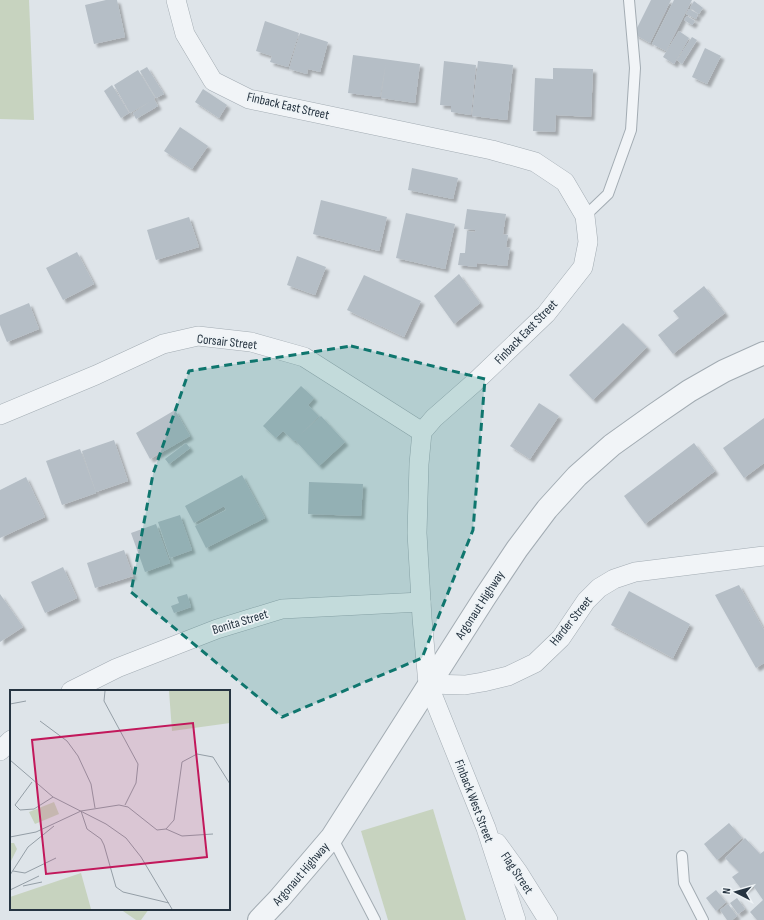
<svg xmlns="http://www.w3.org/2000/svg" width="764" height="920" viewBox="0 0 764 920" font-family="'Sofia Sans Condensed',sans-serif">
	<style>
		.green { fill: #c7d3bf }
		.building { fill: #b5bec6; filter: url(#shadow) }
		.lines { fill: none; stroke-linecap: round; stroke-linejoin: round }
		.service-casing { stroke: #a3acb3; stroke-width: 12 }
		.minor-casing { stroke: #a3acb3; stroke-width: 20 }
		.tertiary-casing { stroke: #a3acb3; stroke-width: 24 }
		.service { stroke: #f1f4f7; stroke-width: 10 }
		.minor { stroke: #f1f4f7; stroke-width: 19 }
		.tertiary { stroke: #f1f4f7; stroke-width: 22 }
		.marked { fill: #0f766e; fill-opacity: 0.2; stroke: #0f766e; stroke-width: 3; stroke-dasharray: 8 5; stroke-linejoin: round }
		.labels { text-anchor: middle; dominant-baseline: central; stroke-width: 3.5; stroke-linejoin: round; paint-order: stroke }
		.street-label { font-size: 13px; fill: #263441; stroke: #eef3f6 }
		.inset-road { fill: none; stroke: #949ea6; stroke-width: 1 }
		.view { fill: #c2185b; fill-opacity: 0.15; stroke: #c2185b; stroke-width: 2 }
		.inset-edge { fill: none; stroke: #263441; stroke-width: 2 }
	</style>
	<defs>
		<filter id="shadow"><feDropShadow dx="3.5" dy="3.5" stdDeviation="1" flood-color="#0004"/></filter>
	</defs>
	<rect width="100%" height="100%" fill="#dee4e9"/>
	<g class="green">
		<polygon points="0,0 29,0 34,120 0,119"/>
		<polygon points="433,809 466,920 388,920 361,831"/>
		<polygon points="120,909 149,909 141,920 136,920"/>
	</g>
	<g class="building">
		<polygon points="106,0 117,0 125,37 94,44 85,5"/>
		<polygon points="651,0 671,0 650,43 634,34"/>
		<polygon points="674,0 692,0 666,51 652,44"/>
		<polygon points="694,1 703,8 699,14 690,8"/>
		<polygon points="689,9 698,14 696,19 686,14"/>
		<polygon points="687,16 695,21 692,25 684,20"/>
		<polygon points="265,21 299,33 288,67 270,62 272,56 256,51"/>
		<polygon points="679,31 689,38 674,64 663,57"/>
		<polygon points="300,33 328,42 320,72 308,69 307,74 289,69"/>
		<polygon points="692,37 697,40 682,64 677,60"/>
		<polygon points="705,48 721,56 707,84 692,77"/>
		<polygon points="353,55 420,64 415,103 381,98 386,62 380,97 348,93"/>
		<polygon points="444,61 476,65 471,115 451,112 451,106 440,105"/>
		<polygon points="478,61 513,65 507,120 472,116"/>
		<polygon points="147,67 164,94 156,98 140,71"/>
		<polygon points="553,68 593,69 591,117 556,115 555,132 533,131 535,78 553,79"/>
		<polygon points="138,70 155,98 154,99 158,106 136,119 133,113 151,101 130,113 114,85"/>
		<polygon points="112,85 129,113 121,118 104,91"/>
		<polygon points="203,89 227,105 219,118 195,102"/>
		<polygon points="180,127 208,146 192,169 164,151"/>
		<polygon points="412,168 458,178 453,199 408,190"/>
		<polygon points="321,200 387,217 379,251 313,234"/>
		<polygon points="467,209 506,214 503,234 501,234 508,235 506,247 510,248 507,266 477,263 477,267 458,265 460,253 465,253 467,231 475,232 476,230 464,229"/>
		<polygon points="406,213 455,224 445,269 396,258"/>
		<polygon points="189,217 199,247 156,260 147,230"/>
		<polygon points="77,252 94,284 63,300 46,268"/>
		<polygon points="297,256 326,267 315,295 287,285"/>
		<polygon points="459,274 480,303 454,324 434,296"/>
		<polygon points="364,275 421,301 404,337 347,310"/>
		<polygon points="704,286 725,313 673,354 658,335 679,318 673,311"/>
		<polygon points="29,303 39,329 7,342 0,325 0,315"/>
		<polygon points="623,323 647,347 593,400 569,375"/>
		<polygon points="301,386 314,398 308,405 319,416 300,435 321,416 345,442 319,466 295,440 294,441 283,431 276,438 263,426"/>
		<polygon points="539,403 559,416 530,459 510,446"/>
		<polygon points="175,410 190,436 150,459 136,433"/>
		<polygon points="764,418 764,463 744,478 723,448"/>
		<polygon points="114,440 128,481 96,492 82,451"/>
		<polygon points="186,443 190,448 169,464 165,459"/>
		<polygon points="694,443 715,471 645,524 624,496"/>
		<polygon points="80,449 96,493 62,505 46,461"/>
		<polygon points="242,475 265,518 206,548 195,526 226,510 224,506 194,523 185,506"/>
		<polygon points="26,477 45,517 0,538 0,490"/>
		<polygon points="309,482 363,484 361,516 308,514"/>
		<polygon points="180,515 192,550 170,558 158,522"/>
		<polygon points="156,524 170,563 145,572 131,533"/>
		<polygon points="124,550 133,576 95,588 87,563"/>
		<polygon points="63,567 77,598 45,613 31,582"/>
		<polygon points="739,585 764,630 764,663 756,668 715,595"/>
		<polygon points="629,591 690,624 673,658 611,625"/>
		<polygon points="0,594 23,627 0,642"/>
		<polygon points="187,594 191,607 174,613 171,606 179,603 177,597"/>
		<polygon points="729,823 742,838 717,860 704,844"/>
		<polygon points="745,838 760,854 764,851 764,920 757,920 750,912 763,900 752,884 743,891 732,877 739,872 725,858"/>
		<polygon points="716,890 726,902 716,911 706,898"/>
		<polygon points="737,898 745,909 738,914 730,903"/>
		<polygon points="728,904 737,916 732,920 727,920 720,910"/>
	</g>
	<g class="lines">
		<g class="service-casing">
			<g id="service">
				<polyline points="585,216 608,194 631,130 635,68 629,0"/>
				<polyline points="332,837 375,920"/>
				<polyline points="682,856 684,883 703,920"/>
			</g>
		</g>
		<g class="minor-casing">
			<g id="minor">
				<polyline points="176,0 185,34 213,81 249,99 492,150 535,162 565,182 585,216 588,242 583,267 546,314 475,382 434,418 422,432 419,464 417,533 422,618 428,684 486,828 516,920"/>
				<polyline points="0,415 96,375 163,344 198,336 251,342 304,357 422,432"/>
				<polyline points="428,684 465,685 483,682 508,676 535,663 561,638 586,601 599,588 614,579 635,572 764,556"/>
				<polyline points="71,691 117,668 217,629 282,609 421,602"/>
				<polyline points="0,751 11,740"/>
				<polyline points="497,843 518,872 548,920"/>
			</g>
		</g>
		<g class="tertiary-casing">
			<polyline id="tertiary" points="259,920 279,899 332,837 485,597 517,549 547,509 577,476 612,445 654,415 689,391 724,371 764,353"/>
		</g>
		<use href="#service" class="service"/>
		<use href="#minor" class="minor"/>
		<use href="#tertiary" class="tertiary"/>
	</g>
	<path class="marked" d="M351 346 485 379 473 530 422 658 282 717 131 592 153 474 189 371Z"/>
	<g class="labels">
		<g class="street-label">
			<text transform="translate(288 106) rotate(13)">Finback East Street</text>
			<text transform="translate(526 332) rotate(-46)">Finback East Street</text>
			<text transform="translate(227 342) rotate(6)">Corsair Street</text>
			<text transform="translate(480 605) rotate(-57)">Argonaut Highway</text>
			<text transform="translate(571 621) rotate(-51)">Harder Street</text>
			<text transform="translate(240 622) rotate(-17)">Bonita Street</text>
			<text transform="translate(474 801) rotate(69)">Finback West Street</text>
			<text transform="translate(517 873) rotate(56)">Flag Street</text>
			<text transform="translate(301 874) rotate(-49)">Argonaut Highway</text>
		</g>
	</g>
	<g transform="translate(10 690)">
		<rect width="220" height="220" fill="#dee4e9"/>
		<path d="M159 1H220V33L162 41ZM44 112 49 124 25 134 19 122ZM0 153H4L7 159 0 173ZM71 183 81 219H0V207Z" fill="#c7d3bf"/>
		<path class="inset-road" d="M95 1 94 11 128 74 126 93 115 115M0 14 16 11M30 31 57 51 68 66 81 94 85 118M0 70 43 107 96 134 116 148 131 167 162 219M22 92 5 115 10 120 24 119 43 107M71 121 77 139 91 149 94 155 106 197 113 202 159 213M156 139 172 146 203 144M0 147 26 142 71 121 109 115 118 117 147 140 156 139 164 130 172 72 187 64 203 67 220 94M3 181 15 183 46 168M0 185 18 157 44 136M13 196 32 192M0 200 29 186"/>
		<path class="view" d="M183 33 197 167 36 184 22 50Z"/>
		<rect width="220" height="220" class="inset-edge"/>
	</g>
	<g transform="translate(736 892) rotate(276)" stroke="#eef3f6" stroke-width="3" paint-order="stroke">
	<path d="M0-3L7 15L0 10L-7 15Z" fill="#263441"/>
	<text y="-6" font-size="11" font-weight="bold" text-anchor="middle" fill="#263441">N</text>
	</g>
</svg>
